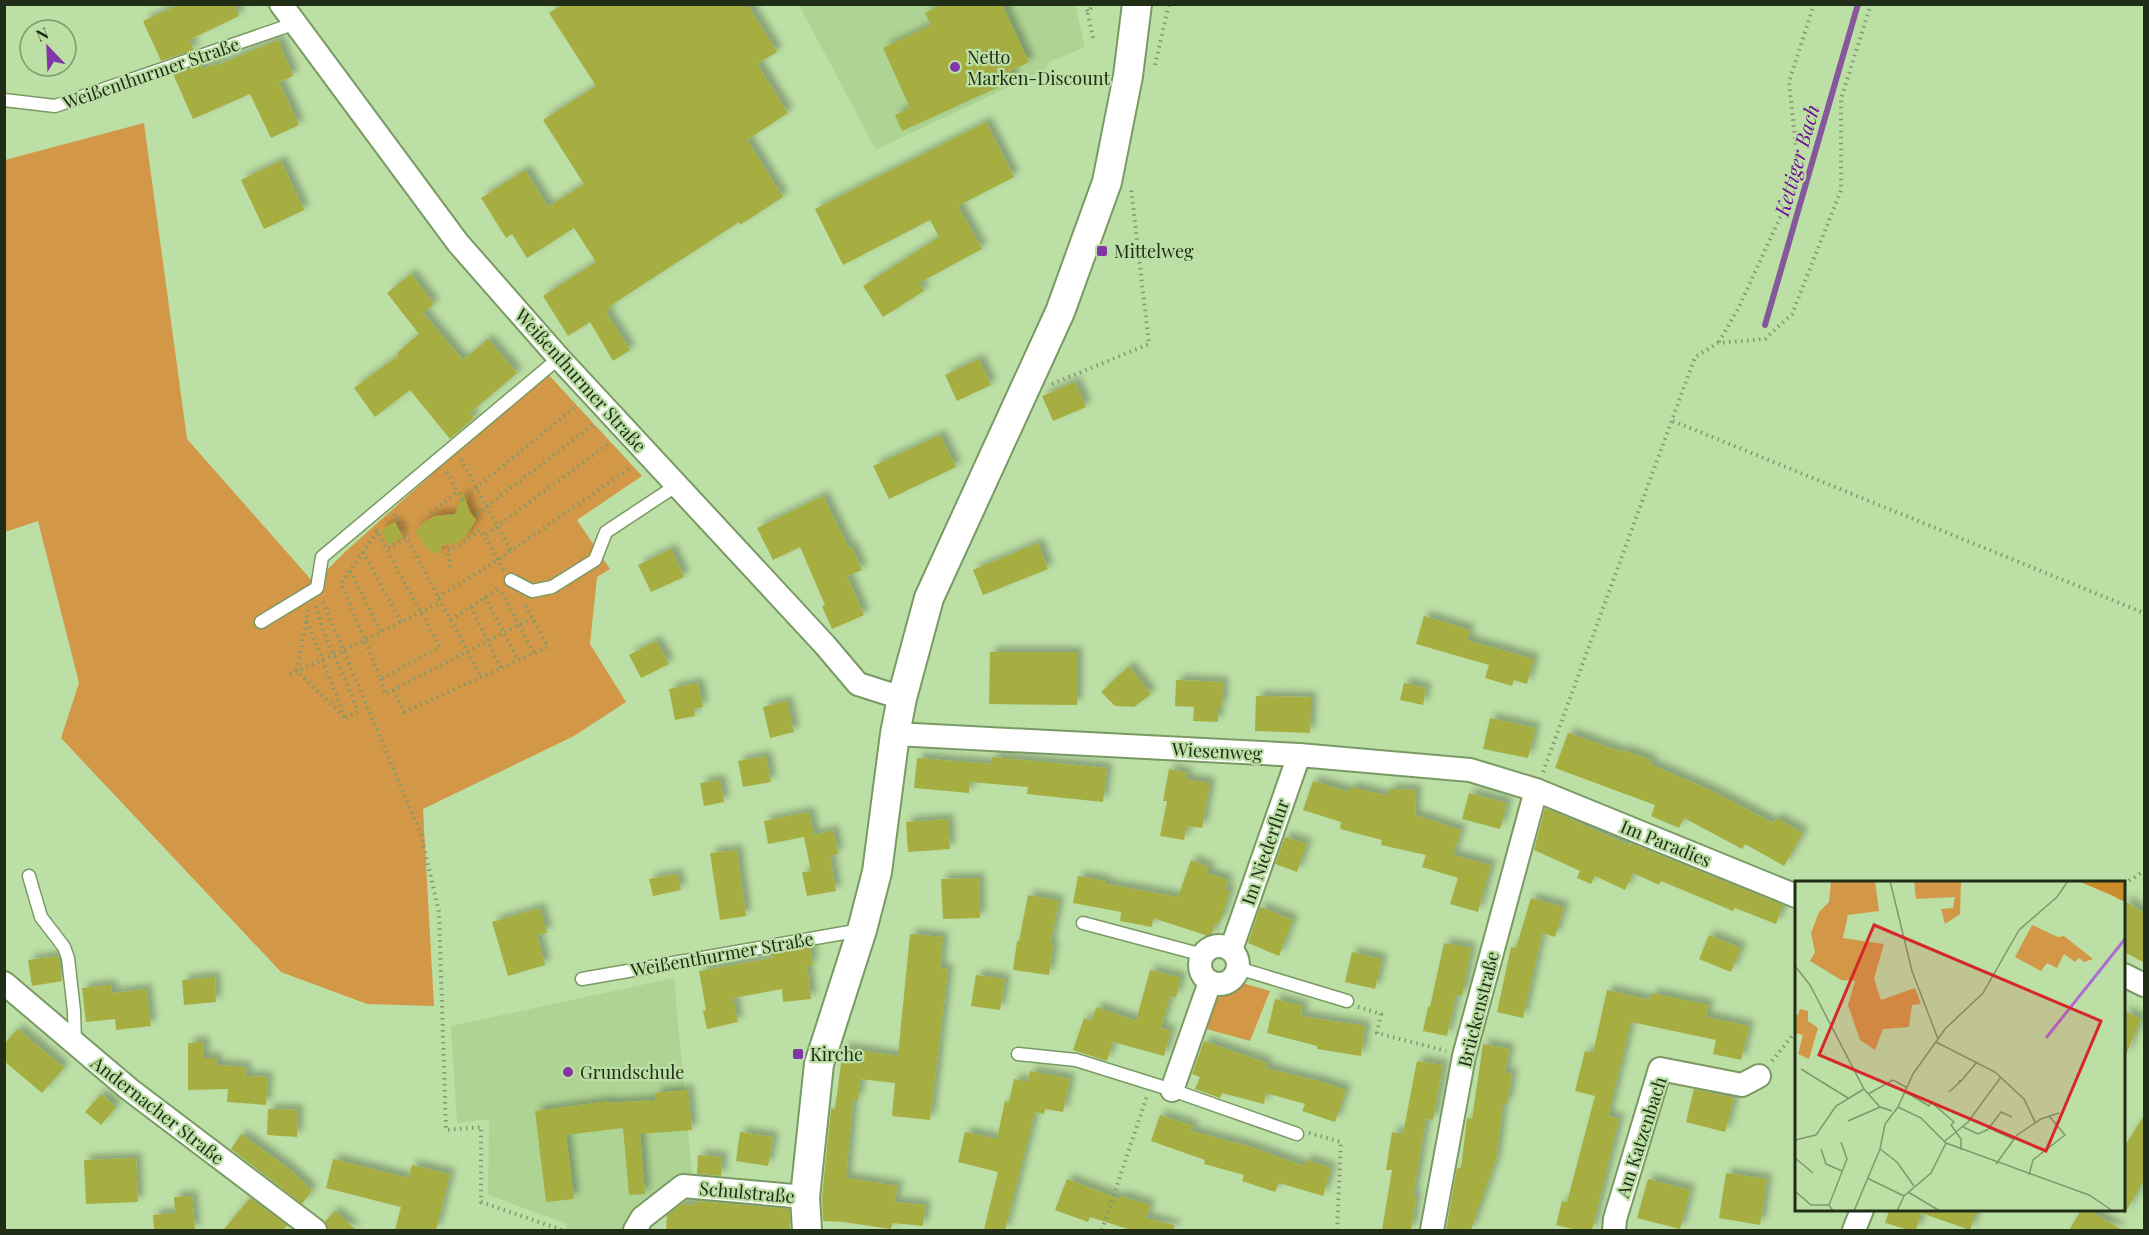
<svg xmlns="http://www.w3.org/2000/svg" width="2149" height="1235" viewBox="0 0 2149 1235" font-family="'Playfair Display',serif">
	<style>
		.built { fill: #aed494 }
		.green { fill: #d29847 }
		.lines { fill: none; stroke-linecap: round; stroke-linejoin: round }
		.stream { stroke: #85589b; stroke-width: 6 }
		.building { fill: #a6ae42; filter: url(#shadow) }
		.service-casing { stroke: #799a63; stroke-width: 15 }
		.minor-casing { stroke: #799a63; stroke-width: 26 }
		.tertiary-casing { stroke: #799a63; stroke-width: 32 }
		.path { stroke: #7f9a6e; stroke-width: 4; stroke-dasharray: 1.5 4.5; stroke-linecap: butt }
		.service { stroke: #fff; stroke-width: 12 }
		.minor { stroke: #fff; stroke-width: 22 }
		.tertiary { stroke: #fff; stroke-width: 28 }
		.poi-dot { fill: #8235a5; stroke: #bcdfa5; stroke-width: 2 }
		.labels { text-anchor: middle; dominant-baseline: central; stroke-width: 4.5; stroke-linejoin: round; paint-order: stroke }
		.poi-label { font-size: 18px; fill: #202d17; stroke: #bcdfa5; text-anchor: start }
		.street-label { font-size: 18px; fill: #202d17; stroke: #bcdfa5 }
		.water-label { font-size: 20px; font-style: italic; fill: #6f1094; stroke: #bcdfa5 }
		.inset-river { fill: none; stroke: #b06bd3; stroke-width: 3 }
		.inset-road { fill: none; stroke: #7e986c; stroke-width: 1.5 }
		.view { fill: #d62828; fill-opacity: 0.15; stroke: #d62828; stroke-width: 3 }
		.inset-edge { fill: none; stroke: #202d17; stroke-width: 3 }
	</style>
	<defs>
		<filter id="shadow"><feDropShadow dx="5.5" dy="-5.5" stdDeviation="3" flood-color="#0004"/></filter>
	</defs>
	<rect width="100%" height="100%" fill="#bcdfa5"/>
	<g class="built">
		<polygon points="799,5 1075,5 1085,47 1049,62 1046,69 876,150"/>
		<polygon points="674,978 692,1176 676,1177 639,1208 625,1230 566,1230 567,1224 488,1195 489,1119 457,1123 451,1026"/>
	</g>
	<g class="green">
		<polygon points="144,123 187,439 314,583 346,551 546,372 642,476 577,520 610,569 597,577 590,644 626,702 574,736 423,809 434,1006 367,1004 281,972 61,738 79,683 38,521 5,532 5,160"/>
		<polygon points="1242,983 1270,991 1250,1041 1203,1028 1212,996"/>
	</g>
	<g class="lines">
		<polyline class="stream" points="1765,325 1858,4"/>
	</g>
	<g class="building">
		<polygon points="181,4 234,4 239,16 189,40 194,50 161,61 143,21"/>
		<polygon points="563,4 747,4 777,52 757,64 788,113 747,140 783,197 740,225 739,222 610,306 611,308 606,312 630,350 613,361 590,322 568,336 543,296 596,262 574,228 527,258 512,234 506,238 481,198 525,170 548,207 584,184 543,120 596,86 549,13"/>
		<polygon points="943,4 1002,4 1029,62 1010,71 1014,80 902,131 895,115 910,108 883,48 931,25 925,13"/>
		<polygon points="278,40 293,76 279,82 299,125 271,138 250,94 193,119 173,74 201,65 203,69 214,64 215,66"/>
		<polygon points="986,122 1014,177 958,206 982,249 919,283 924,291 883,317 863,286 939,237 930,220 843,265 815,209"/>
		<polygon points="281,161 304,210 264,229 241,180"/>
		<polygon points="411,274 434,304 423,313 463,360 488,339 517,373 470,413 474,418 450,439 410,390 375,417 354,388 399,355 397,353 419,334 387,293"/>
		<polygon points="979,359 991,385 957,401 945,375"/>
		<polygon points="1075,382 1086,407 1053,421 1042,396"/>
		<polygon points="940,435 956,467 889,499 873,466"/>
		<polygon points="463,493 470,512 476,520 465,537 455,543 442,546 438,555 427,549 415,532 424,522 435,516 455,514"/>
		<polygon points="823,496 849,548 852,547 862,570 847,576 864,615 832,629 822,606 825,605 800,547 773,560 757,528"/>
		<polygon points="395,522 403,537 388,545 381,530"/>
		<polygon points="1038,543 1048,569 983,595 973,570"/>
		<polygon points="671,549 684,577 651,592 638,565"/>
		<polygon points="1424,616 1470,630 1467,640 1534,659 1527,684 1514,680 1512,686 1485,678 1489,665 1416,644"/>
		<polygon points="656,641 669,664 641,678 629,655"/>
		<polygon points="990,652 1077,652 1077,705 989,704"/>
		<polygon points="1129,666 1151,694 1134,707 1115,706 1101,692"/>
		<polygon points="1176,680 1223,682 1222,707 1218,707 1218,722 1193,721 1194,707 1175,706"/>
		<polygon points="698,683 703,707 694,709 695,716 675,720 669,689"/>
		<polygon points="1404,683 1426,688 1423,705 1400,700"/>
		<polygon points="1256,696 1311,697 1310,733 1255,731"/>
		<polygon points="787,701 794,732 770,738 763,707"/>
		<polygon points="1490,718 1535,728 1528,758 1483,749"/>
		<polygon points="1568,733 1622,752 1623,750 1652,760 1650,764 1712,791 1773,823 1776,818 1803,833 1784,866 1745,844 1742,849 1684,818 1679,828 1651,816 1655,805 1555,768"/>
		<polygon points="766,756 771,782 743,787 738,761"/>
		<polygon points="992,757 1107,768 1103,802 1027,794 1028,787 970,782 969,793 914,788 917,758 991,764"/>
		<polygon points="1169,769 1187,773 1186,779 1210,783 1202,828 1187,826 1184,840 1160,836 1167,801 1163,801"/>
		<polygon points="720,780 724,802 704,806 700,783"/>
		<polygon points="1313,781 1349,792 1351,787 1388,796 1389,789 1416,790 1415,815 1461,830 1453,855 1491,865 1478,912 1450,904 1458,878 1422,867 1426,855 1381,845 1382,840 1340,829 1341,822 1303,810"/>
		<polygon points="1469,793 1507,803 1500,829 1462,819"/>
		<polygon points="1545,808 1629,845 1630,843 1783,905 1776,924 1735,908 1733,911 1661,881 1659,885 1633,873 1625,890 1595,876 1591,884 1577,878 1580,871 1534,850"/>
		<polygon points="809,812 814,835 833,830 838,854 830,856 836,891 807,896 802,872 811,871 804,837 768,844 764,821"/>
		<polygon points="948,819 950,849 908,852 906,822"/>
		<polygon points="1285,837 1307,844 1297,872 1275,864"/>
		<polygon points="737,850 746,916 720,920 710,853"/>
		<polygon points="1191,860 1209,867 1207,873 1228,880 1225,890 1230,891 1219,924 1215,923 1211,937 1153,918 1152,927 1120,921 1121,912 1073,903 1078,876 1106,881 1106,884 1178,897"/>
		<polygon points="677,874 681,890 653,896 649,879"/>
		<polygon points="979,878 980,918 943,919 941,879"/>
		<polygon points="1028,895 1059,901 1050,945 1053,946 1049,975 1013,970 1017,941 1019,941"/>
		<polygon points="1531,898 1564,907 1555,937 1542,933 1523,1018 1497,1012 1511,947 1516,948"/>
		<polygon points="2124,901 2145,913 2145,963 2124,952"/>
		<polygon points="1260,907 1293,920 1279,956 1248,943"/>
		<polygon points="540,908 547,933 537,935 545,965 508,976 492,922"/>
		<polygon points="910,934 943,937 940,968 948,969 930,1120 892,1116 895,1083 860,1079 858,1100 853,1099 846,1178 898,1186 895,1202 925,1205 923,1226 892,1223 891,1229 843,1222 823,1221 822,1197 831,1108 835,1109 843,1048 898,1056"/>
		<polygon points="1709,935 1741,948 1731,972 1699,959"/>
		<polygon points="1444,943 1471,948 1462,996 1456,995 1447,1036 1423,1031 1428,1007 1430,1007"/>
		<polygon points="810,947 813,965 807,966 811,999 783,1002 782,989 733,998 738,1022 707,1029 703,1011 706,1010 699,971 772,958 771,954"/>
		<polygon points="1352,952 1382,959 1375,989 1345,982"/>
		<polygon points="58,956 62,981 32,986 28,960"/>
		<polygon points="1150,970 1181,978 1176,997 1170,996 1161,1028 1171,1031 1164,1056 1113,1042 1107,1061 1073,1050 1084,1018 1092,1021 1096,1007 1136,1021"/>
		<polygon points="976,975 1005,979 1000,1010 971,1006"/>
		<polygon points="215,977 216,1002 184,1005 182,980"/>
		<polygon points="111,985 112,993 146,989 151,1026 116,1030 115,1019 86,1022 82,988"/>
		<polygon points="1607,990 1650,1000 1651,993 1709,1005 1706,1017 1749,1026 1741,1060 1713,1054 1716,1040 1631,1022 1608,1116 1619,1119 1592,1230 1577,1230 1556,1225 1562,1201 1567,1202 1595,1096 1575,1091 1585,1051 1593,1053"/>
		<polygon points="1275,999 1303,1006 1301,1016 1365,1026 1361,1056 1317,1049 1317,1046 1267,1033"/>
		<polygon points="2124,1011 2141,1019 2124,1059"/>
		<polygon points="18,1029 64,1068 42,1093 4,1061 4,1044"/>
		<polygon points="1204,1041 1267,1063 1266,1068 1313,1080 1313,1079 1346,1090 1335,1122 1302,1111 1305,1104 1266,1093 1264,1104 1222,1093 1220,1098 1195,1089 1200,1077 1192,1074"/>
		<polygon points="204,1042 204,1058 216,1058 217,1065 246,1067 245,1076 268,1077 266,1105 227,1102 228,1089 188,1090 188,1043"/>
		<polygon points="1483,1044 1509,1049 1505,1073 1512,1074 1507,1104 1503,1104 1496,1159 1471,1230 1446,1230 1457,1168 1461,1168 1467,1118 1472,1119"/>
		<polygon points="1417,1061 1443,1065 1433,1120 1426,1119 1413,1196 1416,1197 1411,1230 1382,1230 1392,1170 1386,1170 1392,1132 1403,1134"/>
		<polygon points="1030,1071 1070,1079 1063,1112 1045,1109 1044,1114 1035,1112 1005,1230 984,1230 998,1172 958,1162 965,1132 997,1139 1005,1101 1009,1102 1014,1079 1028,1082"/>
		<polygon points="1694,1089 1734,1098 1725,1132 1686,1122"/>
		<polygon points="688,1090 692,1130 640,1134 645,1194 629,1195 623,1128 566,1135 574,1199 546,1202 535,1111 610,1101 610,1103 656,1100 655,1093"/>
		<polygon points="101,1094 116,1107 101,1125 85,1112"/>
		<polygon points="268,1109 298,1110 297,1137 267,1135"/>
		<polygon points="2145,1114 2145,1178 2124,1215 2124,1147"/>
		<polygon points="1160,1115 1193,1126 1191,1131 1248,1146 1304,1166 1306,1160 1331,1168 1323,1196 1279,1183 1275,1192 1242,1181 1244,1175 1204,1164 1205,1160 1151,1141"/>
		<polygon points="740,1132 773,1137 768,1166 736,1161"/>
		<polygon points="241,1134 288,1168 312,1190 302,1204 231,1149"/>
		<polygon points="698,1155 722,1157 721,1176 697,1174"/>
		<polygon points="136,1158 138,1202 86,1204 84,1160"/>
		<polygon points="333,1159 408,1178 412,1165 450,1174 436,1230 395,1230 401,1207 326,1188"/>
		<polygon points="1726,1173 1767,1179 1760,1225 1719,1218"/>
		<polygon points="1067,1179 1120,1199 1121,1196 1150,1205 1146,1218 1174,1225 1174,1230 1131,1230 1090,1217 1088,1222 1055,1210"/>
		<polygon points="1648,1179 1690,1190 1680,1229 1637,1218"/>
		<polygon points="192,1196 195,1230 154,1230 153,1215 175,1213 174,1197"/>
		<polygon points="250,1198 287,1225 283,1230 223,1230"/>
		<polygon points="695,1201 789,1209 790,1229 666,1230 667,1215 682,1204 695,1205"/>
		<polygon points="1890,1209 1977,1209 1970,1230 1921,1213 1916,1230 1909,1230 1885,1223"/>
		<polygon points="2082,1209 2087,1209 2122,1230 2069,1230"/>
		<polygon points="335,1211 356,1230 328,1230 325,1221"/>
	</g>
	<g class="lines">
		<g class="service-casing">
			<g id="service">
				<polyline points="4,100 55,106 296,23"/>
				<polyline points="511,580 532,591 552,587 595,560 606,532 677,485"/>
				<polyline points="261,622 317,588 322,557 559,358"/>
				<polyline points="29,876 41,917 64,947 68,958 74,1011 75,1043"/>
				<polyline points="1083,923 1203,955"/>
				<polyline points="1238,968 1347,1001"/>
				<polyline points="582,979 861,930"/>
				<polyline points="1018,1054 1076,1060 1172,1090 1297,1134"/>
			</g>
		</g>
		<g class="minor-casing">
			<g id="minor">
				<polyline points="281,4 458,243 559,358 825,645 858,684 902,698"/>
				<polyline points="895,734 1299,755 1470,770 1536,790 1796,896"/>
				<circle cx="1219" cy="965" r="19"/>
				<polyline points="1231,950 1299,755"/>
				<polyline points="2124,975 2144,985"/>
				<polyline points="4,983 129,1089 315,1230"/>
				<polyline points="1172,1090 1210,982"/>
				<polyline points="635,1230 642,1218 683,1186 805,1197"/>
				<polyline points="1432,1230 1464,1056 1536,790"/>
				<polyline points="1614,1230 1615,1219 1660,1069 1742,1085 1759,1076"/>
				<polyline points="1854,1230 1862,1210"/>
			</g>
		</g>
		<g class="tertiary-casing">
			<polyline id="tertiary" points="807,1230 805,1197 819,1064 862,930 877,872 895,734 902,698 929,598 1060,312 1107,182 1128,76 1137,4"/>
		</g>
		<g class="path">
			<polyline points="1085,4 1088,13"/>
			<polyline points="1093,38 1088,14 1093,4"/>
			<polyline points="1155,65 1169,4"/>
			<polyline points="1719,342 1739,307 1799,176 1789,82 1814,4"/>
			<polyline points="1052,384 1149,344 1131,188"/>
			<polyline points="1673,421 2144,613"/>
			<polyline points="461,459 511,551"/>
			<polyline points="447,472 462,499 574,408"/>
			<polyline points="431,513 458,491"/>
			<polyline points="394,514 481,677"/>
			<polyline points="477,514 595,423"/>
			<polyline points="376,529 386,549"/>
			<polyline points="377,532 341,583 381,679 440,647 386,549 407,538"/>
			<polyline points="363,552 401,622"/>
			<polyline points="450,567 447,550 459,545 480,530 484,536"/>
			<polyline points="504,570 484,536 608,444"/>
			<polyline points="350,571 381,631"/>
			<polyline points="502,593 534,653"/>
			<polyline points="438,597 498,560 630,468 629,466"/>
			<polyline points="485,597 518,660"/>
			<polyline points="323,602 421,834 439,912 446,1130 481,1127 481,1202 562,1230"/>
			<polyline points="316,606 323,630 358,711 345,718"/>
			<polyline points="471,607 501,668"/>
			<polyline points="308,610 297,671 345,718"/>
			<polyline points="451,620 500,587"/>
			<polyline points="307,621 344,714"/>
			<polyline points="290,674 343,651 441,602"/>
			<polyline points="381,679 385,694 532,618"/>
			<polyline points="394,690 404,712 548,647 525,605"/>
			<polyline points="1543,772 1695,357 1718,343 1765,339 1792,314 1841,190 1841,99 1871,4"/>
			<polyline points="2124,884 2144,871"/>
			<polyline points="1358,1007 1381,1014 1377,1033 1446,1051"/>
			<polyline points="1772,1061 1796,1031"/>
			<polyline points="1309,1133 1341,1142 1337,1230"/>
			<polyline points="1102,1230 1147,1096"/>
		</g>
		<use href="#service" class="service"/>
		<use href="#minor" class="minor"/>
		<use href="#tertiary" class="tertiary"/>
	</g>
	<g class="poi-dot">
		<circle cx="955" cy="67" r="6"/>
		<rect x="1096" y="245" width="12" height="12" rx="3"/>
		<rect x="792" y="1048" width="12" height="12" rx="3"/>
		<circle cx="568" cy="1072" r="6"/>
	</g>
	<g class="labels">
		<g class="poi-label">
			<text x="967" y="57">Netto<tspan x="967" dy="21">Marken-Discount</tspan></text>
			<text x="1114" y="251">Mittelweg</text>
			<text x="810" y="1054">Kirche</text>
			<text x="580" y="1072">Grundschule</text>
		</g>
		<g class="street-label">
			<text transform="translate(151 73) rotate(-19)">Weißenthurmer Straße</text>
			<text transform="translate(581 380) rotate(48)">Weißenthurmer Straße</text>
			<text transform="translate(1217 751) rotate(3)">Wiesenweg</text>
			<text transform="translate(1666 843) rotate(22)">Im Paradies</text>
			<text transform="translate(1265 852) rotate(-71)">Im Niederflur</text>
			<text transform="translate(722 954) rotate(-10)">Weißenthurmer Straße</text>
			<text transform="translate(1478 1009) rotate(-76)">Brückenstraße</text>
			<text transform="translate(158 1110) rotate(38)">Andernacher Straße</text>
			<text transform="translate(1641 1137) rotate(-72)">Am Katzenbach</text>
			<text transform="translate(747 1192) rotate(5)">Schulstraße</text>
		</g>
		<g class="water-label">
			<text transform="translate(1796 160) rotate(-74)">Kettiger Bach</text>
		</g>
	</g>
	<g transform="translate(1795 881)">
		<rect width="330" height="330" fill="#bcdfa5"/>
		<path d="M36 0H80L84 30 53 34 48 57 89 63 79 98 86 119 120 107 126 123 117 124 114 146 88 148 80 169 65 159 53 124 60 100 46 99 15 80 20 71 16 52 24 31 34 21ZM119 0H166L165 33 150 43 146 28 158 27 160 16 121 18ZM237 44 263 56 269 55 298 78 289 81 284 77 280 81 269 73 262 87 252 82 246 90 220 76ZM5 128 13 130V140L23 147 14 178 3 173 8 154 0 152V134H3Z" fill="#d29847"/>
		<path d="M283 0H330V21L316 14Z" fill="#cb8c2a"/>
		<path class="inset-river" d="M251 157 330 58"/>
		<path class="inset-road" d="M95 0 117 90 143 158M0 85 15 104 69 208 85 226 97 230M141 161 200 191 229 218 240 241M6 188 53 217M167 199 182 181M109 210 134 225 136 221 159 241 156 244 166 258V269M154 211 167 199 163 201M73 213 98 199 111 206M103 226 126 237 151 262 294 314 318 330M217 236 206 231 194 247 218 258M53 240 85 226M168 246 183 253 194 248M0 259 21 254 41 225 69 208M150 260 173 241 206 196M26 268 31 283 47 290M85 268 102 281 119 305M0 277 18 292M201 283 222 254 246 238 264 232M234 294 238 279 270 254 254 235M72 297 109 315M0 310 16 324H34L38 330M113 311 145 330M34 324 52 278 46 261M59 330 85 268 90 243 103 226 118 193 150 148 188 112 224 49 262 16 273 0M102 330 109 315 136 292 151 262"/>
		<path class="view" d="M79 44 306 140 251 270 24 174Z"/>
		<rect width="330" height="330" class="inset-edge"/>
	</g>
	<rect width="2149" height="1235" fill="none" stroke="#202d17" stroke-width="12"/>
	<g transform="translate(48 48) rotate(337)"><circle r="28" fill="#bcdfa5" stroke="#7e986c" stroke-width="1.5"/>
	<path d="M0-4.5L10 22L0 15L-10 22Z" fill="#8235a5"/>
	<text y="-9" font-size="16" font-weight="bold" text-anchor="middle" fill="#202d17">N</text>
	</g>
</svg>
